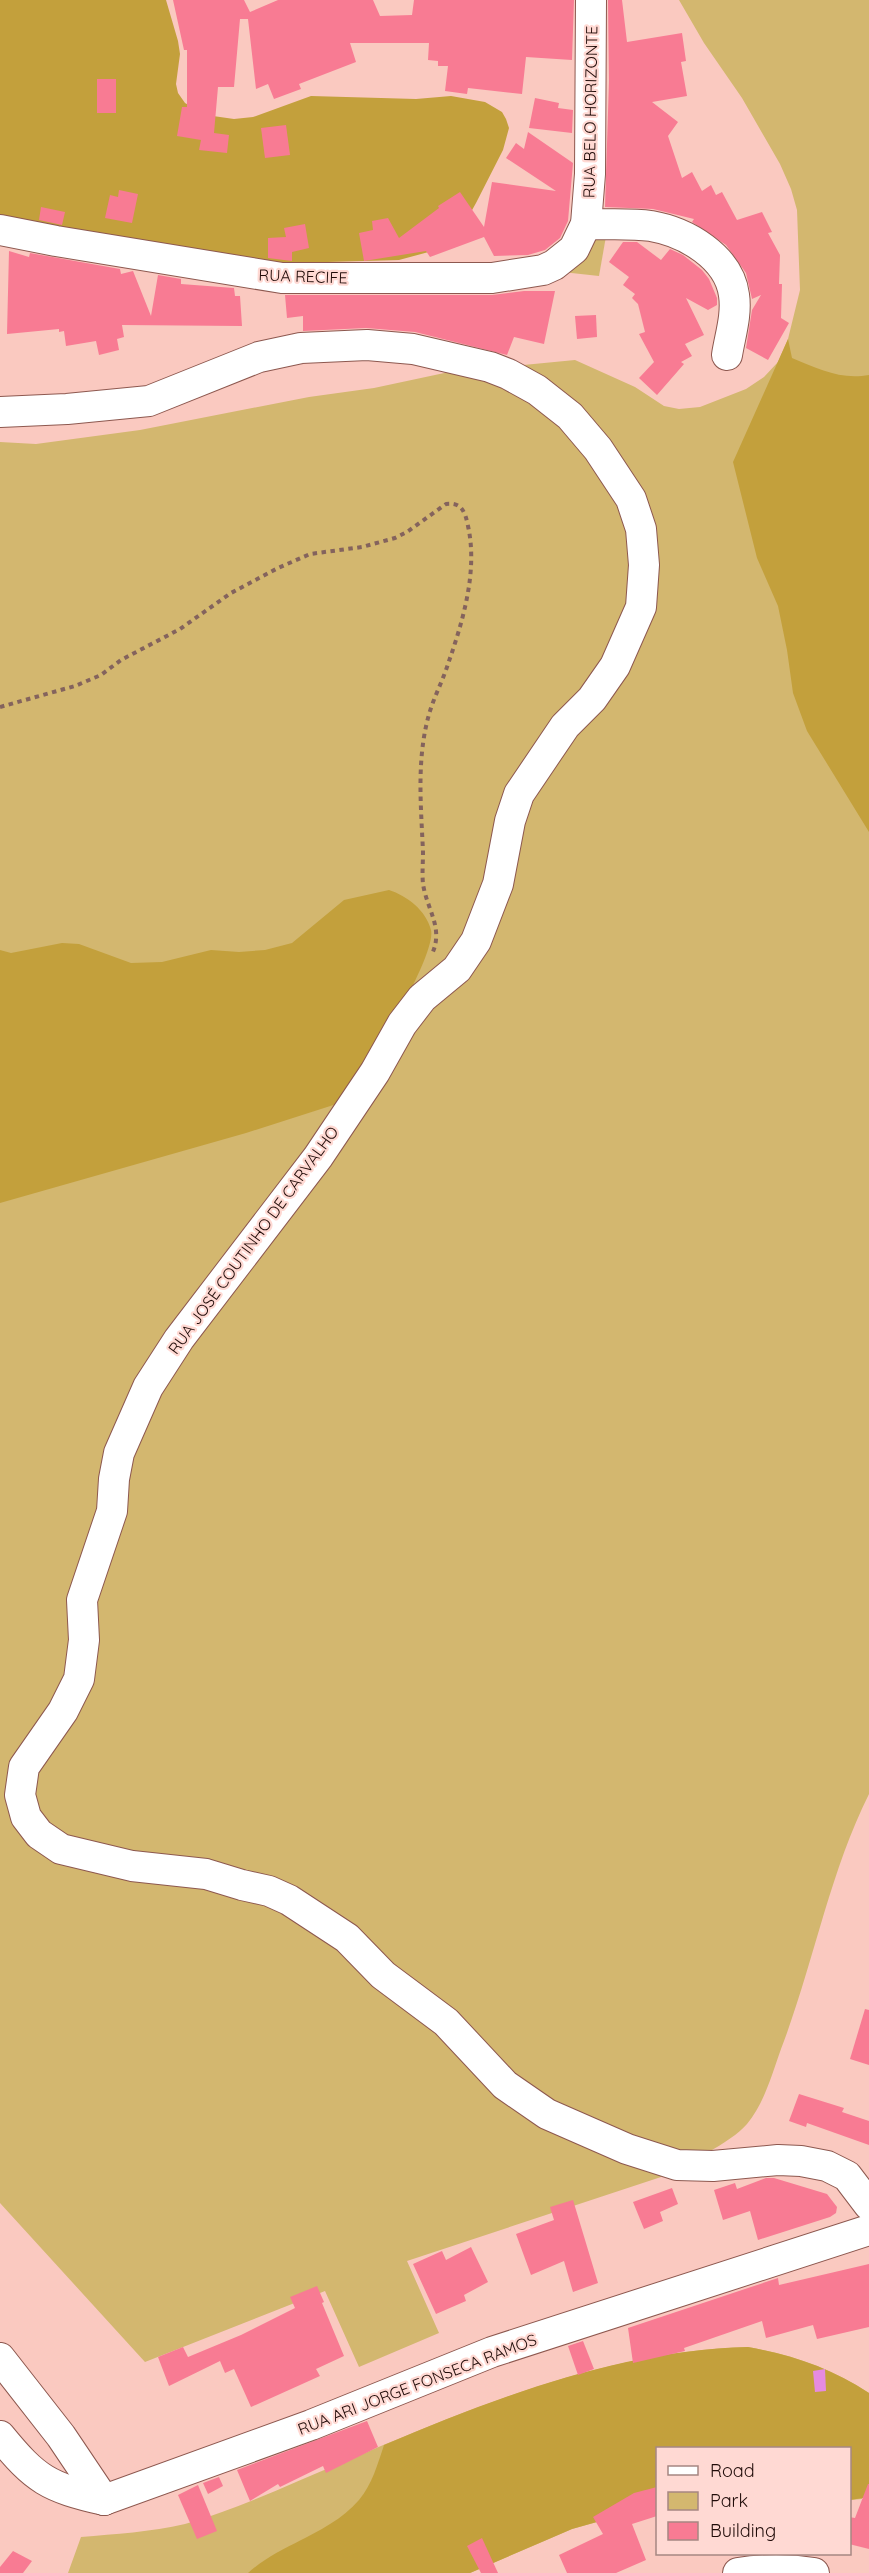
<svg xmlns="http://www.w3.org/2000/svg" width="869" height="2573" viewBox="0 0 869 2573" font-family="Quicksand,sans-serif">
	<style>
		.green { fill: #d3b76f }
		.forest { fill: #c3a03c }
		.water { fill: #e68be0 }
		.building { fill: #f87b93 }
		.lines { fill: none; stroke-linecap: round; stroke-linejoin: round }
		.minor-casing { stroke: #8d584f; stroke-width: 32 }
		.path { stroke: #84635d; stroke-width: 4; stroke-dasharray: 4.5 4.5; stroke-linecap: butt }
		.minor { stroke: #fff; stroke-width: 30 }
		.labels { text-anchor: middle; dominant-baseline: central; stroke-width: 4.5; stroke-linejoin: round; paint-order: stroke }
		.street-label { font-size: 16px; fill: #210c09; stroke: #ffd9d3 }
	</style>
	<rect width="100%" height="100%" fill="#fac9c0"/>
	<g class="green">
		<path d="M679 0H869V1794C829 1874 813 1966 781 2049 772 2074 764 2104 747 2124 731 2143 684 2165 661 2177L407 2261 439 2333 359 2367 325 2291 145 2362 0 2203V442L36 444 140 430 309 397 374 388 449 372 575 360 635 387 664 406 679 409 700 407 746 389 764 377 778 362 788 339 800 290 797 210 791 189 780 164 742 98 704 43Z"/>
		<polygon points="608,225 599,276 544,270"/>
		<path d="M748 2347C793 2355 831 2368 869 2393L862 2499 850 2500V2448H658L657 2505 572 2529 470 2573H68L81 2537C115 2534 151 2532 185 2524 238 2509 290 2484 341 2463 471 2408 605 2351 748 2347Z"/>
	</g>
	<g class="forest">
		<polygon points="0,0 166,0 178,41 180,54 176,84 178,93 185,103 206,115 234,119 253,117 311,96 416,99 451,96 485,102 502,112 506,119 509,128 503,150 476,203 466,221 436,250 399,260 292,263 251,260 0,216"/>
		<path d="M788 339 792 358C819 369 840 380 869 375V832L807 731 793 693 787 650 778 606 757 558 733 462Z"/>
		<path d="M389 890C407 896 426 910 431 930 437 955 365 1072 349 1100L246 1133 0 1203V950L11 953 62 943 79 944 131 963 162 962 211 950 239 952 265 950 292 943 344 900Z"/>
		<path d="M748 2347C793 2355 831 2368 869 2393V2497L850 2500V2448H658L657 2505 572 2529 470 2573H248C281 2543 330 2534 359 2500 372 2485 378 2463 384 2445 499 2396 622 2350 748 2347Z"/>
	</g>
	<polygon class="water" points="825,2369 826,2391 815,2392 813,2371"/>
	<g class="building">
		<polygon points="173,0 244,0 250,12 278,0 373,0 380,16 412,15 414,0 574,0 572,60 526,57 522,94 468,88 467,94 445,91 448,66 438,66 438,61 428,60 429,43 350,43 356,62 299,84 301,89 274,99 268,84 256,89 248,19 240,19 234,87 218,87 214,133 229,135 227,153 199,150 201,140 177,136 182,107 187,107 187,50 184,50"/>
		<polygon points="608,0 622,0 627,42 682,33 686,61 681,62 687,96 652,102 678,122 668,136 682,178 692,172 702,191 711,185 716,195 722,192 737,220 762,212 772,232 768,233 780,255 779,284 782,284 781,318 789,323 768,360 746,348 752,310 761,295 752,299 746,273 726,245 692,222 694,219 653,209 605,207 609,81"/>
		<rect x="97" y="79" width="19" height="34"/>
		<polygon points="535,98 559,103 558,108 573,110 572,133 529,128"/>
		<polygon points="286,125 290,155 265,158 261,128"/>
		<polygon points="528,132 573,163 568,221 560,238 545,250 528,255 494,256 484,237 430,257 426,251 364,261 359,233 373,230 372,221 388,218 399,238 439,208 438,206 460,192 484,227 492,182 556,191 506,158 516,143 524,149"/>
		<polygon points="119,190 138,194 132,223 105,218 110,195 118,197"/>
		<polygon points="41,207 65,212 62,225 39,220"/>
		<polygon points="305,224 309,248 292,252 292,261 268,258 268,238 286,237 284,228"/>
		<polygon points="623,242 637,242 661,260 670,249 683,255 702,270 709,279 717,298 717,305 708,310 686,298 704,335 685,344 692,356 681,362 684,364 657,395 639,378 654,362 639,334 645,332 638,304 632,298 635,294 623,285 629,277 609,262"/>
		<polygon points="9,251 29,257 30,253 120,269 121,274 133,271 151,316 158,275 181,279 181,284 234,288 235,296 240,296 242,326 122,325 124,337 117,339 119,350 99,355 96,341 66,346 64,331 59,332 59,329 7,334"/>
		<polygon points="524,291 555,291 544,344 514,337 507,355 415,332 366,328 303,331 303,316 287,318 285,295 492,295"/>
		<polygon points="596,315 597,337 577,339 575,316"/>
		<polygon points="865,2009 869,2010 869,2065 850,2059"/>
		<polygon points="799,2094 844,2108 842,2112 869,2121 869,2145 807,2123 806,2127 789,2121"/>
		<polygon points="766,2178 774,2178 827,2194 837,2207 836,2213 830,2217 758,2240 750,2211 723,2220 714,2190 735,2183 737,2189"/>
		<polygon points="672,2188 678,2204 660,2212 663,2221 644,2229 633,2202"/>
		<polygon points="573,2200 598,2283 573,2292 564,2261 531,2275 516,2234 554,2220 550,2207"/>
		<polygon points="471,2247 488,2282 464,2295 466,2301 436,2314 413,2264 442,2251 446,2260"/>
		<polygon points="869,2264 869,2327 817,2339 813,2325 766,2338 762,2321 684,2348 685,2351 633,2363 628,2328 778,2278 779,2285"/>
		<polygon points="317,2286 324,2302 322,2303 344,2356 316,2369 320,2376 251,2407 234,2369 225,2373 220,2361 169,2386 158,2357 183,2347 188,2357 241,2335 295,2308 290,2297"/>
		<polygon points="583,2341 594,2369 578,2375 568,2346"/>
		<polygon points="367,2421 378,2447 326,2473 323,2466 280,2487 278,2484 250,2501 237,2470"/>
		<polygon points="219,2477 223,2486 208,2494 203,2483"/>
		<polygon points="868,2484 869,2484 869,2549 849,2544 849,2517 855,2518"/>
		<polygon points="198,2485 217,2531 197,2539 178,2495"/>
		<polygon points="657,2487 657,2516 632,2524 646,2560 616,2573 567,2573 559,2555 603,2534 593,2517 634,2493"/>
		<polygon points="482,2538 498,2573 481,2573 467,2546"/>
		<polygon points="13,2551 32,2561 23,2573 0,2573 0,2567"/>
	</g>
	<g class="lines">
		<g class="minor-casing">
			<g id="minor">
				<path d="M586 224C608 225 630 223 651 226 686 232 729 257 734 295 737 315 730 336 727 355"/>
				<polyline points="0,230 56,241 282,278 492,278 543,270 554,265 574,249 586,224 590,174 591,0"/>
				<polyline points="0,412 67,409 149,401 259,357 301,348 367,345 413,349 490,367 508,374 537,390 570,416 598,449 631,499 641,529 644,565 641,607 615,666 592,699 565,726 519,794 510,821 498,884 476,941 457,969 422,998 402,1024 375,1072 318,1157 179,1339 148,1387 119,1453 114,1479 112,1511 82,1600 84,1640 79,1679 63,1711 24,1767 20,1795 26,1817 39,1834 61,1849 132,1866 206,1874 242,1885 269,1891 289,1900 347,1938 383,1975 446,2022 505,2085 547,2114 627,2149 677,2165 713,2166 778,2160 801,2161 827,2166 847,2176 869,2205"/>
				<polyline points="0,2358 61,2436 104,2500"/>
				<path d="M0 2436C36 2480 48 2487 104 2500"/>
				<polyline points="104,2500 311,2425 492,2352 869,2230"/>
				<path d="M738 2573C764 2569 788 2569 814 2573"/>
			</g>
		</g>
		<path class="path" d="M0 707 75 686 101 675 121 660 180 629 231 593 278 568 310 554 362 547 395 538 407 532 446 504C462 502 465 512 468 526 478 571 463 621 448 664 443 680 435 695 430 711 416 757 421 805 423 852 423 863 422 874 423 884 427 910 444 928 432 954"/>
		<use href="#minor" class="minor"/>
	</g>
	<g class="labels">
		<g class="street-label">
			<text transform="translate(590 112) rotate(-89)">RUA BELO HORIZONTE</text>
			<text transform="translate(303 276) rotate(2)">RUA RECIFE</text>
			<text transform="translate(253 1240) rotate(-54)">RUA JOSÉ COUTINHO DE CARVALHO</text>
			<text transform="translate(417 2384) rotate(-21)">RUA ARI JORGE FONSECA RAMOS</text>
		</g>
	</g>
	<rect x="656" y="2447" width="195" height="108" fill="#ffd9d3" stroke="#a68782" stroke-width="1.5"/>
	<rect x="668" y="2466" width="30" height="9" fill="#ffffff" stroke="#a68782" stroke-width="1.5"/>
	<text x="710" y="2477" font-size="18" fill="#210c09">Road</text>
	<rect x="668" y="2492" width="30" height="18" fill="#d3b76f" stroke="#a68782" stroke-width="1.5"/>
	<text x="710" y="2507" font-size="18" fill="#210c09">Park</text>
	<rect x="668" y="2522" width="30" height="18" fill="#f87b93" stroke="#a68782" stroke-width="1.5"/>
	<text x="710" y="2537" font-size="18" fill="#210c09">Building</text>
</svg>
